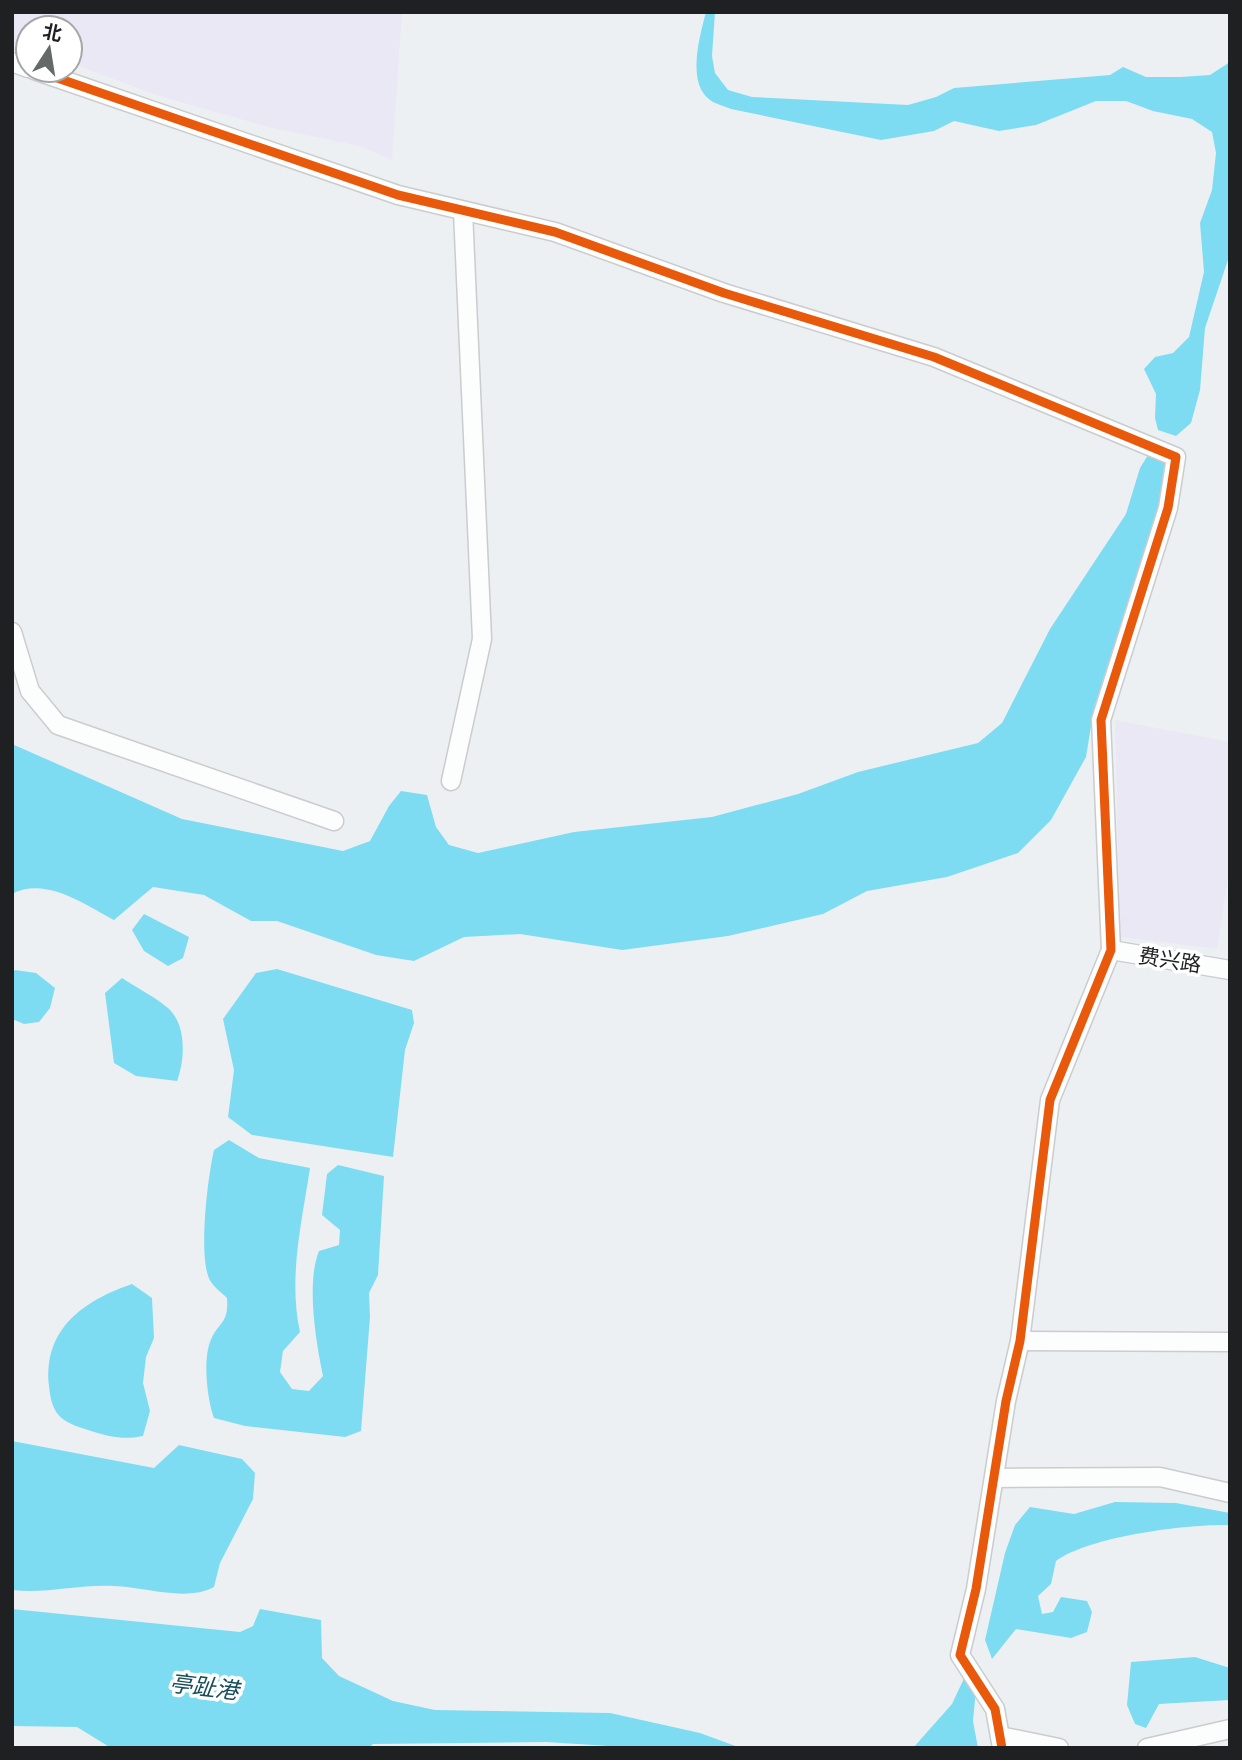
<svg xmlns="http://www.w3.org/2000/svg" width="1242" height="1760" viewBox="0 0 1242 1760" font-family="Montserrat,'Noto Sans SC',sans-serif">
	<style>
		.industrial { fill: #eae8f5 }
		.water { fill: #7edcf2 }
		.lines { fill: none; stroke-linecap: round; stroke-linejoin: round }
		.minor-casing { stroke: #caccce; stroke-width: 21 }
		.minor { stroke: #fcfdfd; stroke-width: 18 }
		.cycleway-casing { stroke: #fff; stroke-width: 13 }
		.cycleway { stroke: #e8590c; stroke-width: 9 }
		.labels { text-anchor: middle; dominant-baseline: central; stroke-width: 7; stroke-linejoin: round; paint-order: stroke }
		.street-label { font-size: 21px; fill: #1e2021; stroke: #fff }
		.water-label { font-size: 23px; font-style: italic; fill: #154d5a; stroke: #fff }
	</style>
	<rect width="100%" height="100%" fill="#edf0f3"/>
	<g class="industrial">
		<polygon points="12,12 402,12 392,160 359,146 272,128 159,96 70,63 70,28 28,28 28,48 12,42"/>
		<polygon points="1115,720 1230,742 1230,866 1217,949 1120,937"/>
	</g>
	<g class="water">
		<path d="M706 12H715L712 56 715 73 728 90 752 97 908 105 936 97 954 88 1110 75 1123 67 1146 77H1180L1210 75 1230 62V254L1205 328 1200 390 1191 423 1176 436 1158 430 1155 418 1156 394 1144 369 1155 357 1173 353 1189 337 1204 272 1200 223 1212 190 1216 153 1212 132 1192 119 1153 111 1126 101H1096L1036 125 999 131 954 121 934 131 881 140 731 109C725 106 715 104 710 100 686 83 700 35 706 12Z"/>
		<path d="M1148 455 1168 462 1153 529 1094 708 1086 757 1051 820 1018 853 947 877 867 891 823 914 728 936 622 950 520 934 464 937 414 961 376 955 277 921H251L204 895 153 887 114 920C85 905 46 876 12 894V744L182 819 343 851 370 841 389 806 401 791 427 795 436 827 449 845 478 853 574 832 712 817 798 794 858 772 978 743 1002 723 1050 629 1126 514 1140 468Z"/>
		<polygon points="144,914 189,937 183,958 168,966 144,951 132,930"/>
		<polygon points="277,969 412,1010 414,1023 405,1050 393,1157 252,1135 228,1117 234,1070 223,1019 256,973"/>
		<polygon points="15,970 36,973 55,988 50,1008 39,1022 24,1024 12,1019 12,973"/>
		<path d="M122 978C137 988 155 997 168 1008 187 1025 185 1060 177 1081L136 1076 114 1063 105 993Z"/>
		<path d="M229 1140 259 1158 310 1168C302 1222 288 1277 300 1332L283 1351 280 1372 292 1389 309 1391 323 1376C316 1342 306 1283 319 1251L339 1245 340 1230 322 1215 327 1174 338 1165 384 1176 378 1275 369 1293 370 1317 361 1431 345 1437 245 1426 214 1418C207 1399 203 1361 210 1342 218 1321 229 1325 227 1298 222 1293 215 1288 211 1282 197 1262 208 1175 214 1150Z"/>
		<path d="M132 1284 152 1298 154 1338 146 1357 143 1383 150 1411 143 1436C124 1440 110 1437 91 1431 62 1422 52 1417 49 1386 43 1329 83 1301 132 1284Z"/>
		<path d="M12 1441 154 1468 179 1445 242 1459 255 1473 253 1499 220 1563 214 1587C187 1602 145 1587 114 1586 80 1584 47 1594 12 1590Z"/>
		<path d="M1115 1502 1176 1503 1230 1513V1525C1187 1524 1090 1536 1056 1561L1051 1584 1038 1596 1042 1614 1053 1612 1061 1597 1087 1601 1092 1612 1087 1632 1071 1638 1016 1629 992 1659 985 1640 1005 1553 1015 1525 1030 1507 1074 1514Z"/>
		<polygon points="12,1609 240,1632 253,1626 260,1609 321,1620 322,1658 339,1676 393,1701 435,1710 610,1713 700,1733 741,1748 640,1748 546,1742 373,1744 369,1748 111,1748 77,1727 12,1726"/>
		<polygon points="1195,1657 1230,1668 1230,1700 1159,1704 1146,1728 1135,1724 1127,1705 1131,1662"/>
		<polygon points="967,1672 976,1689 973,1721 978,1748 913,1748 952,1704"/>
	</g>
	<g class="lines">
		<g class="minor-casing">
			<g id="minor">
				<polyline points="12,62 28,68"/>
				<polyline points="34,70 398,195 555,232 724,293 934,357 1176,457 1168,508 1101,720 1111,950 1050,1100 1020,1341 1006,1401 976,1589 960,1655 995,1709 1002,1748"/>
				<polyline points="12,632 30,691 58,725 334,821"/>
				<polyline points="451,781 482,639 463,211"/>
				<polyline points="1111,950 1230,970"/>
				<polyline points="1020,1341 1230,1342"/>
				<polyline points="995,1478 1160,1477 1230,1493"/>
				<polyline points="1000,1736 1059,1748"/>
				<polyline points="1147,1748 1230,1729"/>
			</g>
		</g>
		<use href="#minor" class="minor"/>
		<g class="cycleway-casing">
			<polyline id="cycleway" points="34,70 398,195 555,232 724,293 934,357 1176,457 1168,508 1101,720 1111,950 1050,1100 1020,1341 1006,1401 976,1589 960,1655 995,1709 1002,1748"/>
		</g>
		<use href="#cycleway" class="cycleway"/>
	</g>
	<g class="labels">
		<g class="street-label">
			<text transform="translate(1170 960) rotate(9)">费兴路</text>
		</g>
		<g class="water-label">
			<text transform="translate(204 1687) rotate(7)">亭趾港</text>
		</g>
	</g>
	<rect width="1242" height="1760" fill="none" stroke="#1e2021" stroke-width="28"/>
	<g transform="translate(49 49) rotate(12)"><circle r="33" fill="#ffffff" stroke="#a5a6a6" stroke-width="2"/>
	<path d="M0-5L12 26L0 18L-12 26Z" fill="#66696a"/>
	<text y="-10" font-size="19" font-weight="bold" text-anchor="middle" fill="#1e2021">北</text>
	</g>
</svg>
